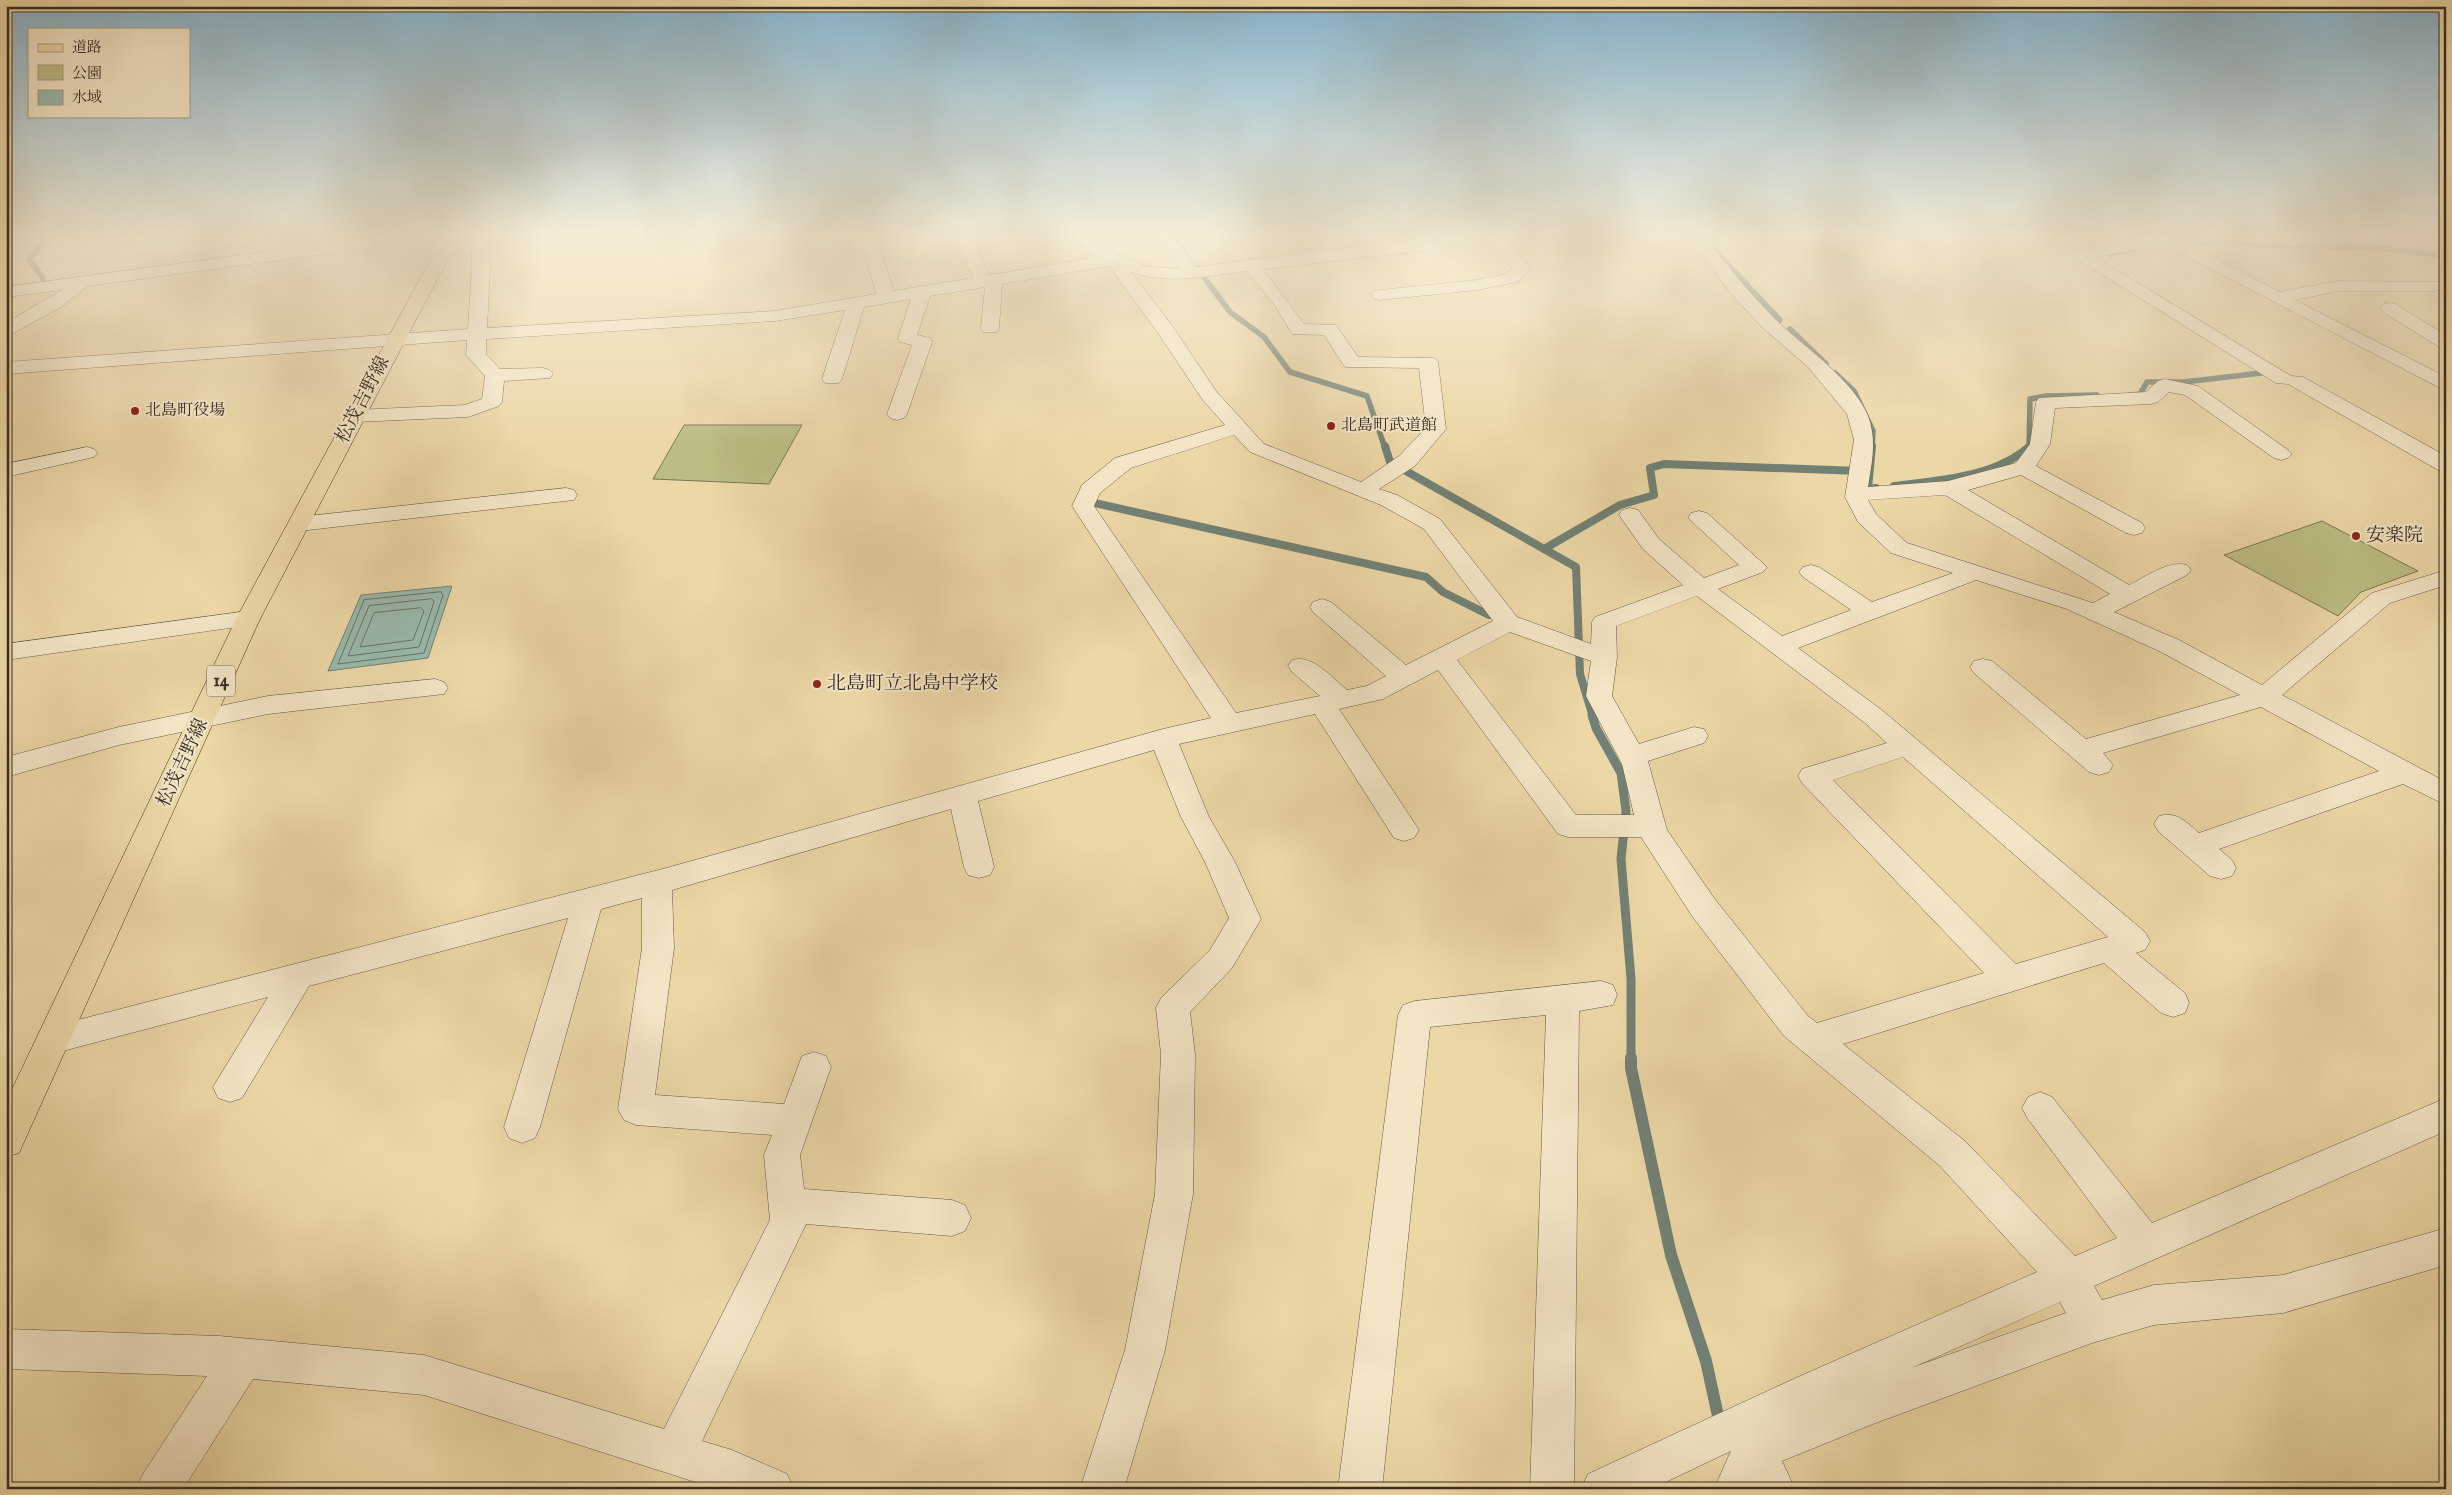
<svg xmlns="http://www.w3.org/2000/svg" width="2452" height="1495" viewBox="0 0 2452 1495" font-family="'IM FELL English','Noto Serif JP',serif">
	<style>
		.green { fill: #bcbd84; stroke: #7a7554 }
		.water { fill: #99b9ac; stroke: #728175 }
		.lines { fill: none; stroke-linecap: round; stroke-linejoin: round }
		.shore { stroke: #687368; stroke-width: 1 }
		.stream-far3 { stroke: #728175; stroke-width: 5.5 }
		.stream-far2 { stroke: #728175; stroke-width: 8 }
		.stream-far1 { stroke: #728175; stroke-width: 9 }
		.stream { stroke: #728175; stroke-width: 12 }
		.minor-casing { stroke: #655844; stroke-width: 1 }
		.major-casing { stroke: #382d23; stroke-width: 1 }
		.minor { fill: #f3e5c6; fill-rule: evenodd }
		.major { fill: #ecd7a7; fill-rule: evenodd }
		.poi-dot { fill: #8f2418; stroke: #f3e5c6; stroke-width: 2 }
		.labels { text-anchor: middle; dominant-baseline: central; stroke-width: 4; stroke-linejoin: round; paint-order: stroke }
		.far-poi-label { font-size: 16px; fill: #382d23; stroke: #f3e5c6; text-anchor: start }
		.shield { fill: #f3e5c6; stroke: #706454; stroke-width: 1 }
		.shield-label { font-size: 18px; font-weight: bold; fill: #382d23 }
		.street-label { font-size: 19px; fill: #382d23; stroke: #f3e5c6 }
		.poi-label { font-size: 19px; fill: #382d23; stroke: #f3e5c6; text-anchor: start }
	</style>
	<rect width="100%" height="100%" fill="#ecd7a7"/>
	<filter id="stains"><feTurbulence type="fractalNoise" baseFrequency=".004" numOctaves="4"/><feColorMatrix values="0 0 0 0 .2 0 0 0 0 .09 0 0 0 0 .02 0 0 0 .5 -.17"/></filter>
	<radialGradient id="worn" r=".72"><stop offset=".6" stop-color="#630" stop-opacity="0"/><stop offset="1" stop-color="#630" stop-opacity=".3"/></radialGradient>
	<g class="green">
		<polygon points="684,425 802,425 769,484 653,479"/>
		<polygon points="2322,521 2418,571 2361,592 2338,616 2224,555"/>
	</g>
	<polygon class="water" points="452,586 428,658 328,671 361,595"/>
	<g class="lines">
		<g class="shore">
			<polygon points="441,592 443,595 424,653 338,664 364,600"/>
			<polygon points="432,599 434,602 419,647 348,656 369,606"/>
			<polygon points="421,608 424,611 413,640 360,647 374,613"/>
		</g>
		<g class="stream-far3">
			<polyline points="1173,236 1186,254"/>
			<polyline points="2111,236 2117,240"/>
			<polyline points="2196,243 2226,240 2257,245 2377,248 2446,256"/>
			<polyline points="1715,251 1780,320"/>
			<polyline points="2109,254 2133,250"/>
			<polyline points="1197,268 1230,312 1264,337 1290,372 1367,396 1385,448"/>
			<polyline points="43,278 29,259 49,236"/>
			<polyline points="1790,329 1826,364"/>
			<polyline points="1835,373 1854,391 1873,431 1872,448"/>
			<polyline points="2130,395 2140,394 2147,382 2184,382 2270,372"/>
			<polyline points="2029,448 2030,399 2046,396 2097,395"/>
		</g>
		<g class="stream-far2">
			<polyline points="1385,446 1390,462 1576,567 1580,674 1593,717"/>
			<polyline points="1872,446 1868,489 1876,488"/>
			<path d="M1894 486C1939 480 1994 478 2030 446"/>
			<polyline points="1090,502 1426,577 1443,592 1489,615"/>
			<polyline points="1544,549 1620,505 1654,495 1650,468 1664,464 1859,471"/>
		</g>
		<polyline class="stream-far1" points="1592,715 1596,728 1621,773 1626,811 1621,859 1631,979 1631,1059"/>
		<polyline class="stream" points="1631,1058 1631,1068 1671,1255 1706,1361 1720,1425"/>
		<g class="minor-casing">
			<g id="minor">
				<polygon points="119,236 158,236 150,241 103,249 97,248 95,244 97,240"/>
				<polygon points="234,236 253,236 255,239 253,243 247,244 177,256 171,255 169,251 171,247 177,246"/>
				<polygon points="382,236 429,236 421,241 88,286 61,307 6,337 6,323 62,290 6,297 6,287"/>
				<path d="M471 236H487L490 267 487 328 775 311 876 294 864 248H851L849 244 851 240 871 237 877 238 879 242 893 291 973 278 956 236H972L989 275 1098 257 1068 236H1088L1119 256 1149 267 1180 269 1155 236H1172L1197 267C1304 253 1412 236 1520 236L1518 240 1509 241 1530 268 1518 282 1512 283 1477 290 1380 300 1374 299 1371 295 1374 291 1380 290 1477 280 1506 274 1512 268 1493 243 1263 269 1304 324 1336 325 1358 357 1435 358 1438 362 1446 429 1415 466 1379 489 1397 495 1440 519 1517 617 1591 644 1592 622 1595 617 1683 585 1643 549 1619 515 1622 510 1630 508 1638 510 1659 539 1704 578 1739 565 1688 518 1691 513 1699 511 1707 513 1767 567 1763 572 1718 589 1782 636 1851 610 1803 577 1799 572 1803 567 1811 565 1819 567 1872 602 1953 573 1891 553 1858 522 1845 497 1854 440 1847 414 1808 367 1764 329 1731 294 1688 236H1705C1727 266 1750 294 1776 320 1802 345 1855 381 1868 416 1877 440 1872 462 1868 487L1948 481 2016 463 2030 444 2036 402 2039 398 2146 392 2158 381 2165 379 2198 386 2288 450 2292 454 2288 458 2281 460 2274 458 2185 395 2169 392 2158 402 2151 404 2055 408 2050 444 2036 466 2142 523 2145 528 2142 533 2134 535 2126 533 2021 475 1968 490 2129 585C2146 577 2168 560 2187 565L2191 570 2187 575 2114 612 2179 640 2262 685 2372 593 2446 570V585L2390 603 2282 695 2446 782V805L2403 784 2219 849 2232 860 2236 868 2232 876 2221 879 2210 876 2159 832 2154 824 2159 816C2177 811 2186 822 2199 833L2379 771 2261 707 2103 753 2113 765 2109 772 2099 775 2089 772 1974 673 1970 667 1974 661 1983 659 1992 661 2086 739 2240 695 2161 652 2067 609 1976 580 1798 648 1883 711 2145 932 2150 941 2145 950 2136 953 2185 993 2189 1003 2185 1013 2173 1017 2161 1013 2104 963 1843 1044 1966 1142 2075 1256 2117 1238 2028 1119 2022 1108 2028 1097 2040 1092 2052 1097 2152 1223 2446 1098V1131L2094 1286 2102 1300 2154 1285 2283 1275 2446 1228V1265L2283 1313 2154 1325 2092 1343 1873 1424 1782 1461 1795 1489H1714L1731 1451 1651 1489H1581L1588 1474 1798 1377 2037 1272 1940 1166 1784 1036 1692 916 1641 837H1568L1558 834 1438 670 1383 699 1339 709 1419 830 1414 838 1404 841 1394 838 1315 714 1179 744 1209 817 1235 862 1261 919 1232 968 1190 1012 1195 1054 1193 1194 1165 1350 1124 1489H1080L1125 1350 1155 1194 1161 1054 1156 1008 1161 998 1210 950 1229 918 1205 862 1181 817 1154 750 978 801 994 867 990 875 979 878 968 875 964 867 951 809 672 890 674 948 655 1095 784 1104 802 1056 814 1052 826 1056 831 1067 800 1155 804 1189 952 1200 965 1205 971 1218 965 1231 952 1236 806 1224 702 1441 732 1450 787 1474 794 1489H717L424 1395 253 1379 183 1489H136L143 1474 207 1376 6 1369V1329L219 1336 424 1355 664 1429 770 1220 764 1155 772 1135 636 1125 624 1120 618 1109 642 948V898L601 909 540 1127 535 1138 522 1143 509 1138 504 1127 568 918 309 986 242 1098 230 1102 218 1098 213 1087 268 997 55 1053 43 1049 38 1039 43 1029 670 867 1163 729 1211 718 1072 506 1082 485 1115 458 1225 425 1202 399 1158 333 1109 266 1002 284 999 328 997 332H983L981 328 985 287 930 296 917 335 930 338 932 342 907 414 904 418 897 420 890 418 887 414 912 345 900 342 898 338 911 299 864 307 842 379 839 383H825L822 379 845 310 775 321 486 339V354L500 369 543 368 550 370 553 374 550 378 504 381 502 402 499 406 468 417 355 422 348 420 345 416 348 412 355 410 465 405 482 399 485 376 466 355 467 340 6 374V362L468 329 472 267ZM1247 271 1276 307 1292 334 1324 335 1345 367 1419 368 1426 428 1399 456 1361 482 1264 444 1216 391 1173 327 1131 272C1168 285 1209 276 1247 271ZM1234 435 1250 452 1381 505 1424 529 1493 621 1406 665 1331 602 1322 599 1313 602 1310 607 1313 612 1386 676 1367 686 1347 690C1331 677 1313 654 1292 660L1288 666 1292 672 1320 696 1236 713 1094 506 1100 493 1131 468ZM1945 495 2110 594 2093 603 1907 543 1876 514 1868 500ZM1697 596 1865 723 1887 743 1802 769 1798 776 1802 783 1984 973 1817 1023 1808 1016 1714 898 1667 830 1648 761 1704 743 1708 736 1704 729 1694 727 1639 744 1612 696 1617 657 1616 626ZM1510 632 1591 661 1586 696 1622 764 1634 815H1576L1457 660ZM1903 757 2108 937 2016 964 1833 780ZM2060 1302 2066 1313 1911 1368 1932 1359Z"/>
				<polygon points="2172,236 2280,292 2338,281 2440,282 2443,286 2440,290 2434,291 2338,291 2295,300 2446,377 2446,391 2163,244 2095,257 2291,376 2303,377 2446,456 2446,471 2438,470 2288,384 2276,383 2071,255 2073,251 2079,250 2151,236"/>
				<path d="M2273 236H2293L2300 243 2298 247C2288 249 2279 244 2273 236Z"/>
				<path d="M2342 236H2388C2382 245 2349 245 2342 236Z"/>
				<polygon points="2433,236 2446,236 2446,243 2435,240"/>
				<polygon points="2389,303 2395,304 2446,335 2446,349 2439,347 2383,312 2380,308 2383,304"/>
				<polygon points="87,447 94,449 98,453 94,457 6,477 6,464"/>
				<polygon points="566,488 574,490 577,495 574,500 299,531 291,529 288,524 291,519 299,517"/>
				<polygon points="248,611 257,614 260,619 257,624 6,660 6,644"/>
				<polygon points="435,679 444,682 448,688 444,694 268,714 119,745 6,777 6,757 119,727 268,696"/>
				<polygon points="1601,981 1613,985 1617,995 1613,1005 1579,1011 1574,1489 1530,1489 1546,1015 1430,1027 1382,1489 1338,1489 1398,1015 1403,1005 1415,1001"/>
			</g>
		</g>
		<g class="major-casing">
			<polygon id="major" points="454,236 471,236 444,266 260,619 19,1153 6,1157 6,1102 236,619 428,264"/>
		</g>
		<use href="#minor" class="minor"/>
		<use href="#major" class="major"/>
	</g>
	<linearGradient id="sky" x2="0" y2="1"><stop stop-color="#88b6d0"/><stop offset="0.53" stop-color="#f6edd7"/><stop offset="1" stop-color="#f6edd7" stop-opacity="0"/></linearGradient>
	<rect width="2452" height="446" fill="url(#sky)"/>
	<g class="poi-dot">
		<circle cx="135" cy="411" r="5"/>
		<circle cx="1331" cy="426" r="5"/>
		<circle cx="2356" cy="536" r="5"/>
		<circle cx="817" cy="684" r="5"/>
	</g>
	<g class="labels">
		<g class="far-poi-label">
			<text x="145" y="411">北島町役場</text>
			<text x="1341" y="426">北島町武道館</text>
		</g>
		<rect class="shield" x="207" y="665.5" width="28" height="31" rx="4"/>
		<g class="shield-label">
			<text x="221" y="681">14</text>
		</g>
		<g class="street-label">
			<text transform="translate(363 400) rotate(-63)">松茂吉野線</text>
			<text transform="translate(183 763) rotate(-65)">松茂吉野線</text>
		</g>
		<g class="poi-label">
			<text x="2366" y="536">安楽院</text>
			<text x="827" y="684">北島町立北島中学校</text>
		</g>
	</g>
	<rect width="2452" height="1495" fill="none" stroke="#ecd7a7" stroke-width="25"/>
	<rect x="8" y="8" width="2437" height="1480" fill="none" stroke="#382d23" stroke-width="2.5"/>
	<rect x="12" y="12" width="2427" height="1470" fill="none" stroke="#382d23"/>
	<rect x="28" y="28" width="162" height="90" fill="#f3e5c6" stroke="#a89b85"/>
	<rect x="38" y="44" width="25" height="8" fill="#ecd7a7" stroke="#a89b85"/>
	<text x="72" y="52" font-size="15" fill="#382d23">道路</text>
	<rect x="38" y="65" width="25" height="15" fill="#bcbd84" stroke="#a89b85"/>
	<text x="72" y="78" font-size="15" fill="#382d23">公園</text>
	<rect x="38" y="90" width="25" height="15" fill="#99b9ac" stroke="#a89b85"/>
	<text x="72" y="102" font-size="15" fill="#382d23">水域</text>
	<rect width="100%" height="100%" filter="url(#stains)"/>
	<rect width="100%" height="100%" fill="url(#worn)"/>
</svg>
